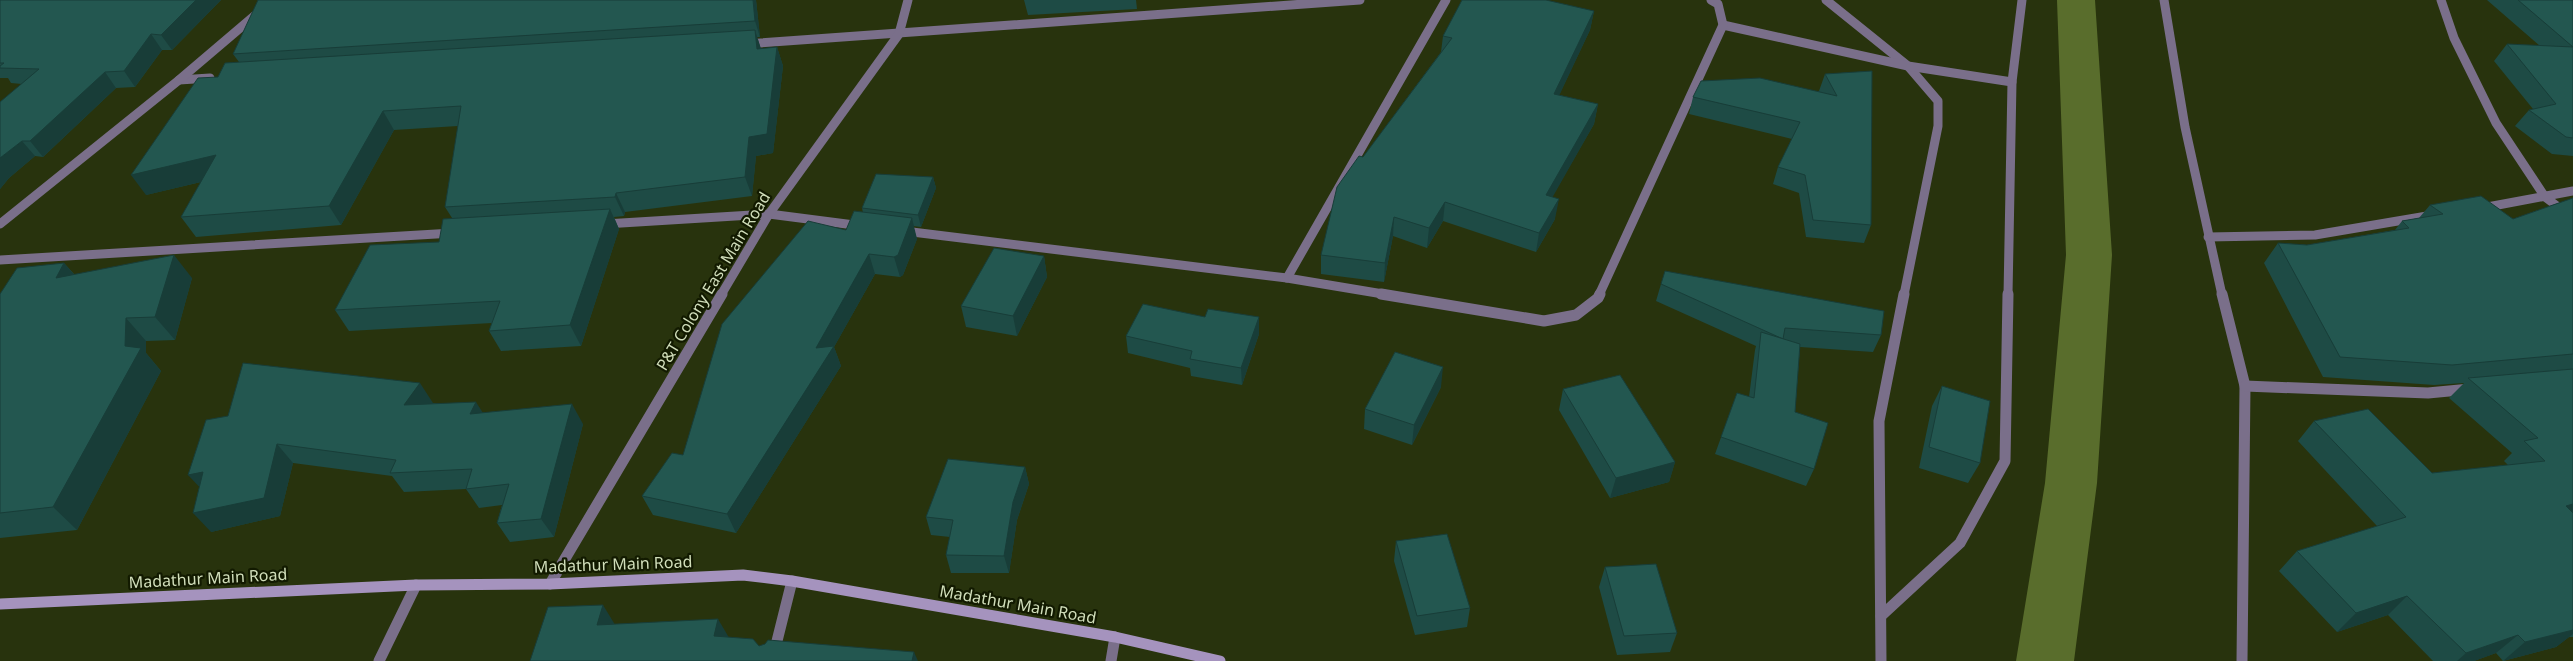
<svg xmlns="http://www.w3.org/2000/svg" width="2573" height="661" viewBox="0 0 2573 661" font-family="'Noto Sans',sans-serif">
	<style>
		.lines { fill: none; stroke-linecap: round; stroke-linejoin: round }
		.canal { fill: #596d2c; fill-rule: evenodd }
		.street-far1 { stroke: #7a6f8a; stroke-width: 9 }
		.street { stroke: #7a6f8a; stroke-width: 11 }
		.secondary { stroke: #a593be; stroke-width: 11 }
		.wall { fill: #1e4b45 }
		.shaded-wall { fill: #183d38 }
		.building { fill: #235750; stroke: #183d38 }
		.labels { text-anchor: middle; dominant-baseline: central; stroke-width: 4.5; stroke-linejoin: round; paint-order: stroke }
		.street-label { font-size: 16px; fill: #d1deba; stroke: #121a00 }
	</style>
	<rect width="100%" height="100%" fill="#28330d"/>
	<g class="lines">
		<polygon class="canal" points="2057,0 2095,0 2112,255 2097,483 2074,661 2016,661 2045,483 2066,255"/>
		<g class="street-far1">
			<polyline points="1826,0 1908,66 1938,101 1938,126 1904,295"/>
			<polyline points="2164,0 2185,127 2222,295"/>
			<polyline points="2441,0 2454,38 2496,123 2545,197 2573,218"/>
			<polyline points="1723,25 1908,66 2012,82"/>
			<polyline points="746,44 1360,0"/>
			<polyline points="179,80 210,78"/>
			<polyline points="2482,208 2573,191"/>
			<polyline points="0,224 179,80 273,0"/>
			<polyline points="605,224 769,214 862,226"/>
			<polyline points="904,231 1287,278 1389,295"/>
			<polyline points="2208,237 2315,235 2433,215"/>
			<polyline points="0,260 453,233"/>
			<polyline points="1287,278 1446,0"/>
			<polyline points="721,295 769,214 899,34 908,0"/>
			<polyline points="1599,295 1723,25 1718,4 1711,0"/>
			<polyline points="2008,295 2012,82 2022,0"/>
		</g>
		<g class="street">
			<polyline points="1381,294 1544,321 1576,315 1598,298 1600,294"/>
			<polyline points="2222,294 2245,386 2242,661"/>
			<polyline points="2245,386 2428,393 2470,389"/>
			<polyline points="550,584 722,294"/>
			<polyline points="1881,616 1960,543 2005,461 2008,294"/>
			<polyline points="379,661 416,585"/>
			<polyline points="772,661 792,581"/>
			<polyline points="1111,661 1115,637"/>
			<polyline points="1881,661 1879,421 1904,294"/>
		</g>
		<polyline class="secondary" points="0,604 416,585 550,584 743,575 792,581 1115,637 1220,661"/>
	</g>
	<g class="wall">
		<polygon points="0,0 221,0 172,50 162,50 135,87 116,88 43,157 35,156 9,178 0,189 0,102 22,84 11,83 8,78 0,78"/>
		<polygon points="756,0 760,37 757,37 761,49 777,47 783,66 773,153 756,156 752,196 625,212 624,216 614,217 619,229 581,346 501,351 489,331 492,323 349,331 335,310 439,242 452,218 445,207 458,126 394,130 341,225 196,237 181,217 201,182 146,195 218,77 239,62 233,54"/>
		<polygon points="1024,0 1136,0 1137,9 1028,15"/>
		<polygon points="2487,0 2573,0 2573,156 2552,154 2515,126 2529,110 2533,109 2494,61 2507,44 2540,46"/>
		<polygon points="1594,11 1590,30 1559,95 1598,104 1594,124 1552,197 1555,219 1536,252 1443,221 1427,248 1393,236 1384,282 1321,274 1321,255 1363,157 1441,52 1443,36"/>
		<polygon points="1872,71 1871,225 1864,243 1806,237 1799,193 1773,184 1778,167 1792,139 1689,114 1693,97 1819,91 1825,74"/>
		<polygon points="933,177 936,188 921,227 913,226 917,239 903,275 900,277 875,274 834,347 841,366 736,533 653,515 642,496 683,455 846,230 863,213 862,208"/>
		<polygon points="2573,198 2573,637 2569,637 2556,647 2503,661 2496,653 2474,661 2433,661 2388,615 2337,632 2279,571 2297,551 2377,526 2298,441 2314,421 2432,473 2508,465 2504,461 2512,453 2449,398 2464,383 2434,385 2323,377 2264,263 2278,243 2307,245 2395,230 2402,221 2419,218 2430,205 2513,219"/>
		<polygon points="1044,256 1047,277 1017,336 966,327 961,306"/>
		<polygon points="64,263 74,274 192,278 175,340 146,341 146,353 161,371 77,530 0,538 0,294"/>
		<polygon points="1661,284 1881,335 1873,352 1800,347 1795,412 1814,469 1806,486 1715,454 1737,393 1749,397 1755,350 1756,346 1656,301"/>
		<polygon points="1259,317 1259,334 1242,385 1191,376 1190,368 1128,353 1126,336"/>
		<polygon points="1942,386 1980,463 1968,483 1919,468 1932,406"/>
		<polygon points="1441,387 1412,445 1364,429 1365,409"/>
		<polygon points="1563,389 1675,462 1669,482 1610,498 1559,410"/>
		<polygon points="433,403 483,413 583,424 554,537 510,542 497,523 502,505 479,508 466,489 404,492 392,476 293,463 280,516 211,532 228,416"/>
		<polygon points="1025,467 1029,484 1017,520 1009,573 951,573 946,555 950,537 931,535 926,517"/>
		<polygon points="1396,541 1470,608 1467,627 1415,635 1394,561"/>
		<polygon points="1605,567 1677,633 1670,652 1617,655 1599,587"/>
	</g>
	<g class="shaded-wall">
		<polygon points="196,0 221,0 172,50 161,35"/>
		<polygon points="753,0 756,0 760,37 755,21"/>
		<polygon points="1594,11 1590,30 1551,113 1554,94"/>
		<polygon points="755,30 761,49 757,49"/>
		<polygon points="151,34 162,50 135,87 124,71"/>
		<polygon points="777,47 783,66 773,153 756,156 752,196 745,177 749,137"/>
		<polygon points="105,72 116,88 43,157 30,141"/>
		<polygon points="1598,104 1594,124 1543,214 1546,195"/>
		<polygon points="383,111 394,130 341,225 329,206"/>
		<polygon points="22,141 35,156 9,178 0,189 0,158"/>
		<polygon points="216,155 230,175 146,195 131,175"/>
		<polygon points="933,177 936,188 921,227 918,215"/>
		<polygon points="616,193 625,212 624,216 615,197"/>
		<polygon points="1559,199 1555,219 1536,252 1539,233"/>
		<polygon points="1445,202 1443,221 1427,248 1429,228"/>
		<polygon points="610,209 619,229 581,346 570,325"/>
		<polygon points="1394,217 1393,236 1384,282 1385,263"/>
		<polygon points="912,218 917,239 903,275 900,277 894,257"/>
		<polygon points="869,254 875,274 834,347 841,366 736,533 727,514 816,348"/>
		<polygon points="174,255 192,278 175,340 155,317"/>
		<polygon points="1044,256 1047,277 1017,336 1013,316"/>
		<polygon points="64,263 85,287 56,278"/>
		<polygon points="1259,317 1259,334 1242,385 1241,368"/>
		<polygon points="126,318 146,341 146,353 161,371 77,530 53,507 125,346"/>
		<polygon points="1443,367 1441,387 1412,445 1414,425"/>
		<polygon points="420,383 433,403 418,424 404,405"/>
		<polygon points="476,402 488,421 470,414"/>
		<polygon points="572,404 583,424 554,537 541,519"/>
		<polygon points="277,444 293,463 280,516 211,532 193,513"/>
		<polygon points="1675,462 1669,482 1610,498 1616,478"/>
		<polygon points="1025,467 1029,484 1017,520 1009,573 1004,556 1013,502"/>
		<polygon points="203,472 206,494 188,475"/>
		<polygon points="2573,504 2573,519 2566,506"/>
		<polygon points="2407,596 2388,615 2337,632 2356,613"/>
		<polygon points="603,605 617,628 597,625"/>
		<polygon points="718,619 731,641 714,636"/>
		<polygon points="2573,630 2573,634 2556,647 2503,661 2525,642"/>
		<polygon points="2518,635 2496,653 2474,661 2457,661 2466,653"/>
		<polygon points="914,652 918,661 912,661"/>
	</g>
	<g class="building">
		<polygon points="0,0 196,0 161,35 151,34 124,71 105,72 30,141 22,141 0,158 0,102 39,69 0,68 0,66 4,63 0,63"/>
		<polygon points="258,0 753,0 755,21 233,54"/>
		<polygon points="1462,0 1546,0 1594,11 1554,94 1598,104 1546,195 1559,199 1539,233 1445,202 1429,228 1394,217 1385,263 1321,255 1337,187 1359,156 1363,157 1452,38 1443,36"/>
		<polygon points="2518,0 2573,0 2573,47"/>
		<polygon points="755,30 757,49 777,47 767,134 749,137 745,177 616,193 615,197 445,207 461,106 383,111 329,206 181,217 216,155 131,175 198,78 218,77 225,63"/>
		<polygon points="2507,44 2573,47 2573,138 2566,137 2529,110 2556,104"/>
		<polygon points="1872,71 1871,225 1813,220 1805,175 1778,167 1800,122 1693,97 1701,81 1760,78 1837,96 1825,74"/>
		<polygon points="876,174 933,177 918,215 862,208"/>
		<polygon points="2481,196 2513,219 2573,198 2573,354 2452,365 2340,357 2278,243 2307,245 2409,228 2402,221 2443,214 2430,205"/>
		<polygon points="610,209 570,325 489,331 500,301 335,310 370,245 439,242 443,219"/>
		<polygon points="854,211 912,218 898,255 894,257 869,254 816,348 834,346 727,514 642,496 672,453 683,455 722,324 808,221 846,230"/>
		<polygon points="994,248 1044,256 1013,316 961,306"/>
		<polygon points="174,255 155,317 126,318 125,346 141,348 53,507 0,513 0,294 17,268 64,263 56,278"/>
		<polygon points="1665,271 1884,311 1881,335 1785,328 1783,339 1661,284"/>
		<polygon points="1143,304 1205,317 1208,309 1259,317 1241,368 1190,359 1192,351 1126,336"/>
		<polygon points="1761,332 1800,344 1795,412 1828,423 1814,469 1721,437 1737,393 1754,398"/>
		<polygon points="1395,352 1443,367 1414,425 1365,409"/>
		<polygon points="243,363 420,383 404,405 476,402 470,414 572,404 541,519 497,523 509,484 466,489 472,469 390,473 396,460 277,444 264,498 193,513 203,472 188,475 206,420 228,416"/>
		<polygon points="2573,369 2573,504 2566,506 2573,513 2573,630 2525,642 2518,635 2466,653 2407,596 2356,613 2297,551 2406,517 2314,421 2368,409 2432,473 2545,461 2524,441 2538,438 2468,378"/>
		<polygon points="1620,375 1675,462 1616,478 1563,389"/>
		<polygon points="1942,386 1990,401 1980,463 1929,447"/>
		<polygon points="948,459 1025,467 1013,502 1004,556 946,555 953,520 926,517"/>
		<polygon points="1447,534 1470,608 1417,616 1396,541"/>
		<polygon points="1656,564 1677,633 1624,636 1605,567"/>
		<polygon points="603,605 597,625 718,619 714,636 753,639 759,646 765,644 768,640 914,652 912,661 530,661 548,607"/>
	</g>
	<g class="labels">
		<g class="street-label">
			<text transform="translate(713 281) rotate(-59)">P&amp;T Colony East Main Road</text>
			<text transform="translate(613 564) rotate(-2)">Madathur Main Road</text>
			<text transform="translate(208 578) rotate(-3)">Madathur Main Road</text>
			<text transform="translate(1018 604) rotate(10)">Madathur Main Road</text>
		</g>
	</g>
</svg>
